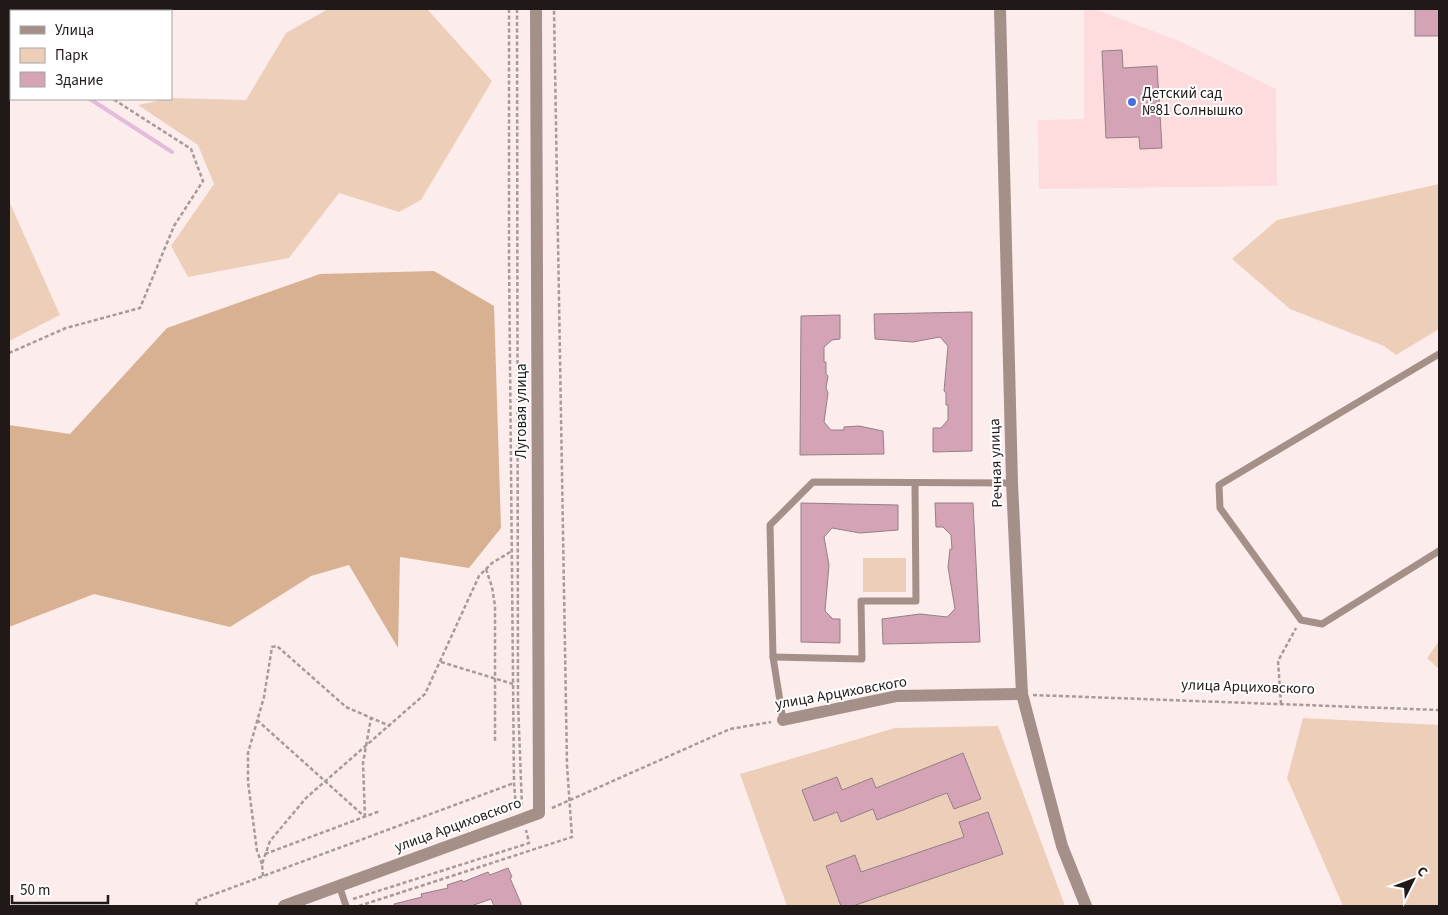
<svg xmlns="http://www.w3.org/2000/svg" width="1448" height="915" viewBox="0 0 1448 915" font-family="'Source Sans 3',sans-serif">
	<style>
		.built { fill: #fedbdc }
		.green { fill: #edcfb9 }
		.forest { fill: #d8b192 }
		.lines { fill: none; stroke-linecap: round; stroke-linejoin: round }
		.stream { stroke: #e3bbdb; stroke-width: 4 }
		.building { fill: #d4a3b5; stroke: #957f87 }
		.path { stroke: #a79a9a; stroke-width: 2.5; stroke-dasharray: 4 2.5; stroke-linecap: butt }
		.service { stroke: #a59089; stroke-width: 7 }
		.minor { stroke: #a59089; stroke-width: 12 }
		.tertiary { stroke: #a59089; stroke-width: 12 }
		.poi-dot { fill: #496ee2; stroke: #fff; stroke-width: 2 }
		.labels { text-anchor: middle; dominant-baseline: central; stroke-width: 4; stroke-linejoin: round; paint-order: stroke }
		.poi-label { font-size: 15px; fill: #211818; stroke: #fff; text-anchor: start }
		.street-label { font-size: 15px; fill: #211818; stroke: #fff }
	</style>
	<rect width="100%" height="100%" fill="#fcecec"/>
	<polygon class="built" points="1084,9 1094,9 1179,41 1276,89 1277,186 1039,189 1038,120 1084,119"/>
	<g class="green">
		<polygon points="328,9 427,9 492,81 421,200 399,212 339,193 289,258 188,277 171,246 214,184 198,145 138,105 171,98 246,100 286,33"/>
		<polygon points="1439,184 1439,329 1396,355 1384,346 1290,309 1232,259 1277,220"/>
		<polygon points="9,201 60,315 9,341"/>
		<rect x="863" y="558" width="43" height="34"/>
		<polygon points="1439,641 1439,669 1427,658"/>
		<polygon points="1303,718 1439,725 1439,906 1343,906 1287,778"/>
		<polygon points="998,726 1065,906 787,906 740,774 895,728"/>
	</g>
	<polygon class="forest" points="434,271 494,306 501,528 469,568 400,557 398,648 349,565 311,576 230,627 94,594 9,627 9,425 70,434 167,328 320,274"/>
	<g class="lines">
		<g class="stream">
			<polyline points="9,46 11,48"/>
			<polyline points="90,99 172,152"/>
		</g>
	</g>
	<g class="building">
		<rect x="1415" y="9" width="24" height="27"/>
		<polygon points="1122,50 1123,68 1157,66 1162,148 1140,149 1139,137 1106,138 1102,51"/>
		<polygon points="972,312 972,451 933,452 933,428 941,428 948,420 948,405 946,405 946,393 944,391 948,346 940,337 913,342 875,339 874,314"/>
		<polygon points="840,315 840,339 832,340 824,347 824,362 826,362 826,374 828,376 826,388 828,393 824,422 831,430 844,430 844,427 859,426 883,431 884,454 800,455 801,316"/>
		<polygon points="801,503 898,505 898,530 860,533 832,528 824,537 829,565 825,611 833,619 840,619 840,643 801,642"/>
		<polygon points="935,503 973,503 980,642 883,644 882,619 920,614 947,617 955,609 948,567 950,549 952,549 951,535 943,527 936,527"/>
		<polygon points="963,753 981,799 954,809 947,793 877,820 873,809 841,822 837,812 814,821 802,790 837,777 842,790 872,778 876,788"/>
		<polygon points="988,812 1003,854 853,906 841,906 826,866 855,855 861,872 964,837 959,822"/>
		<polygon points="508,868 512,877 510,878 522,906 494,906 491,899 471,906 395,906 394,904 422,897 421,894 448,888 447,885 462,880 463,882 488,872 490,875"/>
	</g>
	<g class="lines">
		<g class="path">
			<polyline points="509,9 509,257 514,783 516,808"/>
			<polyline points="517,9 518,702 522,807"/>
			<polyline points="9,35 11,35"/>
			<polyline points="9,353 66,328 140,308 174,226 203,181 191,149 113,99"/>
			<polyline points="486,569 492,587 495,606 495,742"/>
			<polyline points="441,662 513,684"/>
			<polyline points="1033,695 1439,710"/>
			<polyline points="1281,704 1278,661 1296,628"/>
			<polyline points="257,720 365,817"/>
			<polyline points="552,808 730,729 771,722"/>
			<polyline points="365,817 363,763 371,718"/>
			<polyline points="265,854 380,811"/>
			<polyline points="262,864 257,851 248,782 248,753 264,697 272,647 277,646 346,707 390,726"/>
			<polyline points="263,876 262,864 270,841 306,798 425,694 479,576 492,563 512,551"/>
			<polyline points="353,899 523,845 529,843 526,830"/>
			<polyline points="197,906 196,901 514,783"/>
			<polyline points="359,906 572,837 567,765 554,9"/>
		</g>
		<g class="service">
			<polyline points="1439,354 1219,485 1220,508 1301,620 1322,624 1439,551"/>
			<polyline points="773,657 862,659 861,601 916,601 915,484"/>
			<polyline points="783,720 773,657 770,525 813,482 1012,483"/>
			<polyline points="339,885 346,906"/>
		</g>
		<g class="minor">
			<polyline points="1000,9 1012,483 1022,694 1062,846 1086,906"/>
			<polyline points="783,720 897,696 1022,694"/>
		</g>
		<polyline class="tertiary" points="284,906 539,813 536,9"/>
	</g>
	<circle class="poi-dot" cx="1132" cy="102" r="5"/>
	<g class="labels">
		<g class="poi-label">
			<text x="1142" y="93">Детский сад<tspan x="1142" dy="17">№81 Солнышко</tspan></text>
		</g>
		<g class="street-label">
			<text transform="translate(521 411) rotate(-90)">Луговая улица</text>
			<text transform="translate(996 463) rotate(-92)">Речная улица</text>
			<text transform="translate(1248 687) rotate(2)">улица Арциховского</text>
			<text transform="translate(841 693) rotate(-10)">улица Арциховского</text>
			<text transform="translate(458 825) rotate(-20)">улица Арциховского</text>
		</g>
	</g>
	<rect width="1448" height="915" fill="none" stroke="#211818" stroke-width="20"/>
	<rect x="10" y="10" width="162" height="90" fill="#ffffff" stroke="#a6a3a3"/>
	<rect x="20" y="26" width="25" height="8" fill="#a59089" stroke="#a6a3a3"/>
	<text x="55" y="35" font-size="15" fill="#211818">Улица</text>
	<rect x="20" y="48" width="25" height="15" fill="#edcfb9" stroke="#a6a3a3"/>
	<text x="55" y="60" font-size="15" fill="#211818">Парк</text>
	<rect x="20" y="72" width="25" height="15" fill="#d4a3b5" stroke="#a6a3a3"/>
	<text x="55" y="85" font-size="15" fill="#211818">Здание</text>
	<g transform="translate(1413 880) rotate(48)" stroke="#ffffff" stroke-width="4" paint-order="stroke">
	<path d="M0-4L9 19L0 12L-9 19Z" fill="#211818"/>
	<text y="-8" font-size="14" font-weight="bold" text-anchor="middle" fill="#211818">С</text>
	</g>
	<path d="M12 895v8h96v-8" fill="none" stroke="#211818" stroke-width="2.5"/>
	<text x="20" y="895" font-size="15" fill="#211818" stroke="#ffffff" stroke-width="4" paint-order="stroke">50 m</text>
</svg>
